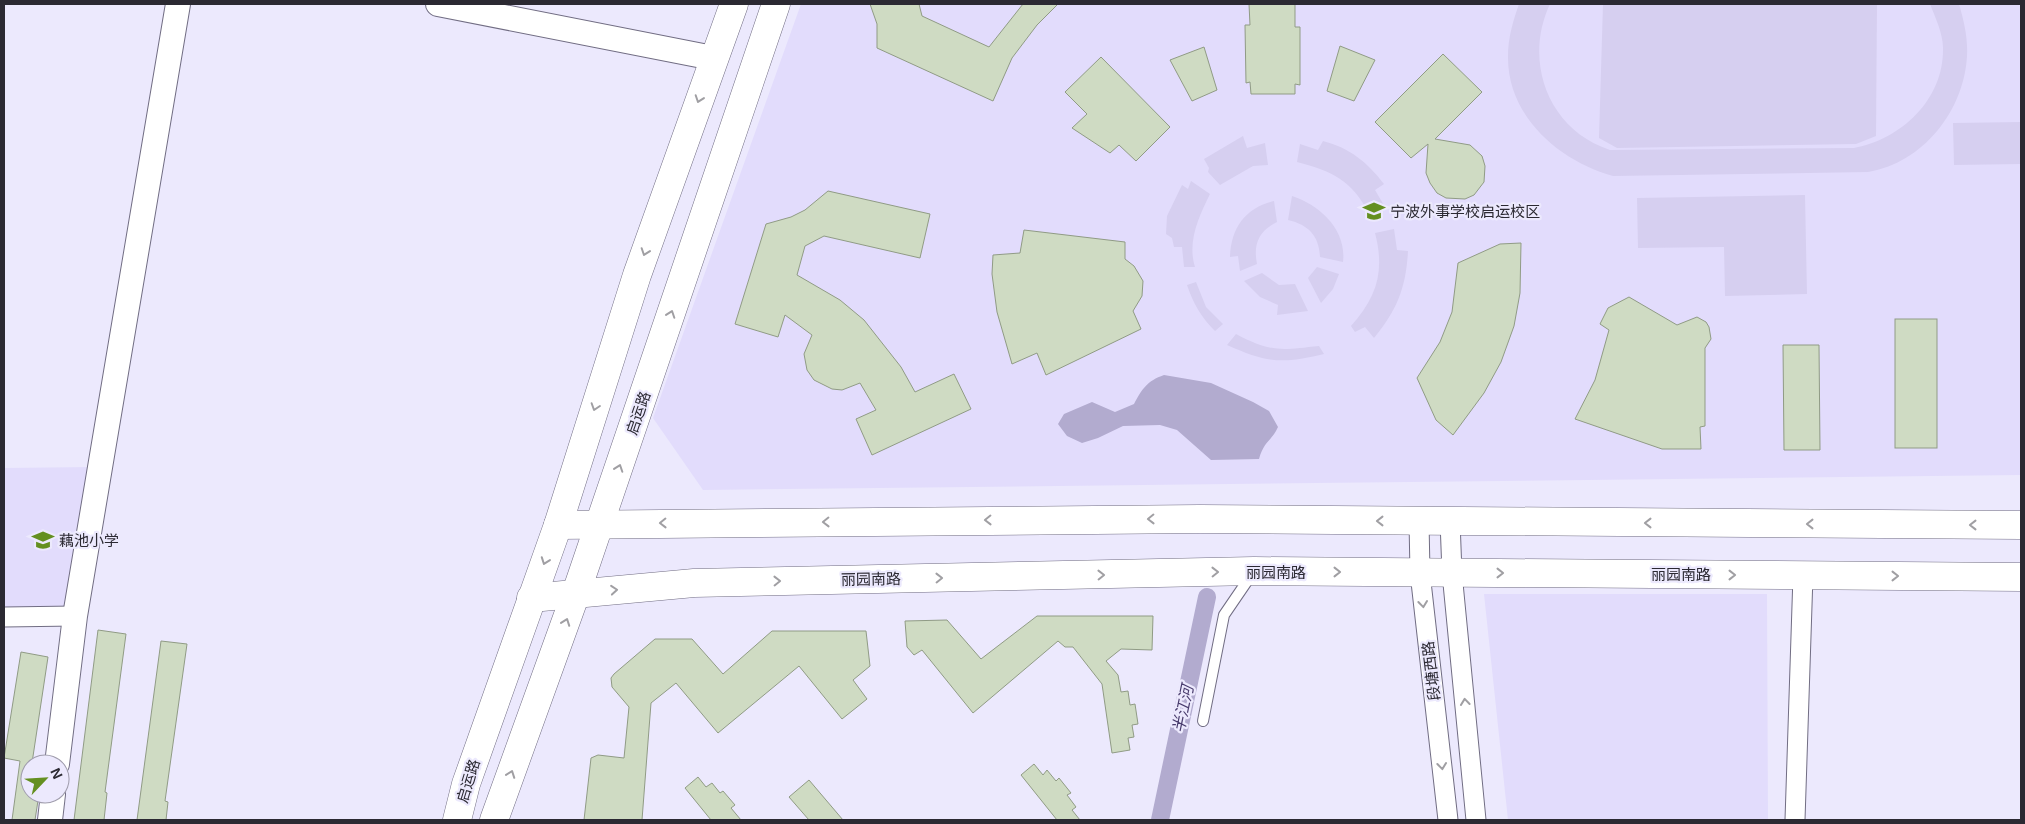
<svg xmlns="http://www.w3.org/2000/svg" width="2025" height="824" viewBox="0 0 2025 824" font-family="Helvetica,'Noto Sans SC',sans-serif">
	<style>
		.built { fill: #e2dcfc }
		.green { fill: #d6cff0 }
		.water { fill: #b2abcf }
		.lines { fill: none; stroke-linecap: round; stroke-linejoin: round }
		.canal { stroke: #b2abcf; stroke-width: 18 }
		.building { fill: #cfdbc3; stroke: #909b85 }
		.service-casing { stroke: #716d83; stroke-width: 12 }
		.minor-casing { stroke: #716d83; stroke-width: 21 }
		.tertiary-casing { stroke: #716d83; stroke-width: 26 }
		.secondary-casing { stroke: #716d83; stroke-width: 29 }
		.service { stroke: #fff; stroke-width: 10 }
		.minor { stroke: #fff; stroke-width: 19 }
		.tertiary { stroke: #fff; stroke-width: 24 }
		.secondary { stroke: #fff; stroke-width: 28 }
		.oneway { stroke: #a09fa3 }
		.labels { text-anchor: middle; dominant-baseline: central; stroke-width: 4.5; stroke-linejoin: round; paint-order: stroke }
		.poi-label { font-size: 15px; fill: #2b2932; stroke: #ece9fd; text-anchor: start }
		.street-label { font-size: 15px; fill: #2b2932; stroke: #ece9fd }
		.water-label { font-size: 16px; font-style: italic; fill: #493c6d; stroke: #ece9fd }
	</style>
	<rect width="100%" height="100%" fill="#ece9fd"/>
	<g class="built">
		<polygon points="801,4 2021,4 2021,475 703,490 653,418"/>
		<polygon points="93,467 73,613 4,614 4,468"/>
		<polygon points="1484,594 1767,594 1768,820 1508,820"/>
	</g>
	<g class="green">
		<path d="M1519 4H1550C1523 61 1548 130 1610 150L1854 148C1902 139 1944 99 1943 48 1943 33 1935 17 1930 4H1959C1964 21 1968 38 1967 56 1964 111 1923 163 1868 172L1613 176C1559 161 1507 116 1508 56 1508 38 1513 21 1519 4Z"/>
		<polygon points="1603,4 1877,4 1876,136 1856,144 1617,148 1599,138"/>
		<polygon points="2021,122 2021,164 1954,165 1953,123"/>
		<polygon points="1243,136 1247,148 1265,143 1268,165 1253,166 1220,185 1208,172 1209,168 1204,159"/>
		<path d="M1323 141C1350 148 1367 162 1384 184L1375 190 1385 207 1369 214C1352 180 1332 171 1297 162L1300 144 1318 150Z"/>
		<path d="M1191 181 1210 194C1199 216 1187 242 1195 267H1184L1182 247H1174L1172 238 1166 234 1167 216 1182 185 1188 189Z"/>
		<polygon points="1805,195 1807,294 1725,296 1724,247 1638,248 1637,198"/>
		<path d="M1292 196C1320 205 1347 230 1343 262L1320 257C1319 236 1309 225 1288 220Z"/>
		<path d="M1274 201 1277 222C1259 231 1253 244 1257 264L1240 271 1238 256 1230 257C1231 228 1245 208 1274 201Z"/>
		<path d="M1394 229 1397 250 1408 251C1406 288 1397 310 1374 338L1365 327 1355 332 1351 326C1377 297 1385 271 1375 233Z"/>
		<polygon points="1317,267 1339,274 1333,289 1321,303 1308,278"/>
		<polygon points="1262,273 1279,285 1295,284 1308,311 1277,315 1278,305 1260,297 1244,281"/>
		<path d="M1196 282 1206 307 1223 324 1215 331C1201 317 1193 303 1187 285Z"/>
		<path d="M1236 334C1272 353 1281 350 1319 346L1324 354C1282 364 1267 363 1227 345Z"/>
	</g>
	<path class="water" d="M1164 375 1211 383 1253 402 1269 411 1278 427C1271 442 1264 441 1259 459L1211 460 1177 430 1160 425 1123 426 1098 438 1082 443 1067 436 1058 424 1064 414 1092 402 1115 412 1134 404C1142 389 1147 381 1164 375Z"/>
	<g class="lines">
		<polyline class="canal" points="1160,820 1207,597"/>
	</g>
	<g class="building">
		<polygon points="870,4 919,4 922,16 989,47 1023,4 1058,4 1037,25 1012,58 993,101 877,48 877,24"/>
		<polygon points="1249,4 1295,4 1295,27 1300,27 1300,85 1295,84 1295,94 1251,94 1250,82 1246,83 1245,25 1250,25"/>
		<polygon points="1340,46 1375,60 1354,101 1327,91"/>
		<polygon points="1204,47 1217,90 1192,101 1170,60"/>
		<polygon points="1443,54 1482,92 1435,139 1470,145 1482,156 1485,166 1484,182 1474,195 1465,199 1446,198 1437,193 1430,183 1426,173 1428,144 1411,158 1375,122"/>
		<polygon points="1101,57 1170,127 1136,161 1119,145 1110,153 1072,128 1087,114 1065,92"/>
		<polygon points="828,191 930,214 920,258 824,236 805,246 797,275 840,300 864,320 901,367 915,392 954,374 971,409 872,455 856,419 876,410 860,383 842,390 832,389 814,380 807,370 804,354 812,335 785,315 778,337 735,324 766,224 791,217 805,210"/>
		<polygon points="1024,230 1125,242 1125,259 1134,266 1143,281 1142,296 1133,311 1141,329 1046,375 1037,353 1012,364 997,312 992,274 993,255 1020,253"/>
		<polygon points="1521,243 1520,293 1514,326 1501,362 1484,393 1453,435 1436,420 1417,378 1440,342 1452,312 1458,263 1500,244"/>
		<polygon points="1629,297 1677,325 1697,317 1706,322 1709,327 1711,339 1705,348 1705,426 1700,427 1701,449 1662,449 1575,419 1595,380 1609,330 1600,324 1608,308"/>
		<rect x="1895" y="319" width="42" height="129"/>
		<polygon points="1783,345 1819,345 1820,450 1784,450"/>
		<polygon points="1037,616 1153,616 1152,650 1121,649 1106,661 1118,675 1121,692 1128,691 1130,705 1135,704 1138,724 1132,725 1134,737 1128,738 1130,750 1112,753 1102,684 1073,647 1065,647 1058,641 973,713 922,650 914,655 907,647 905,621 947,620 981,659"/>
		<polygon points="98,630 126,634 105,792 107,793 104,820 74,820"/>
		<polygon points="772,631 866,631 870,666 853,680 867,699 842,719 799,666 718,733 676,683 651,703 642,820 584,820 591,758 598,755 624,758 629,707 612,687 611,678 614,674 655,639 692,639 723,674"/>
		<polygon points="161,641 187,644 165,801 168,802 166,820 137,820"/>
		<polygon points="21,652 48,657 32,763 30,762 30,794 39,794 35,820 12,820 20,761 4,758"/>
		<polygon points="1034,764 1043,775 1047,770 1056,781 1059,778 1071,793 1067,795 1076,807 1072,810 1080,820 1057,820 1021,775"/>
		<polygon points="698,777 706,787 712,783 720,793 723,791 735,805 731,808 741,820 711,820 685,788"/>
		<polygon points="809,780 843,820 809,820 789,797"/>
	</g>
	<g class="lines">
		<g class="service-casing">
			<polyline id="service" points="1203,721 1224,615 1252,574"/>
		</g>
		<g class="minor-casing">
			<g id="minor">
				<polyline points="1419,521 1420,573 1448,820"/>
				<polyline points="1450,521 1452,573 1476,820"/>
				<polyline points="4,617 75,616"/>
				<polyline points="1795,820 1803,575"/>
			</g>
		</g>
		<g class="tertiary-casing">
			<g id="tertiary">
				<polyline points="438,4 713,58"/>
				<polyline points="57,764 75,616 178,4"/>
				<polyline points="50,820 53,794"/>
			</g>
		</g>
		<g class="secondary-casing">
			<g id="secondary">
				<polyline points="558,525 1200,519 2021,525"/>
				<polyline points="531,598 694,583 1254,571 2021,577"/>
				<polyline points="457,820 466,784 558,525 637,275 734,4"/>
				<polyline points="494,820 576,593 776,4"/>
			</g>
		</g>
		<use href="#service" class="service"/>
		<use href="#minor" class="minor"/>
		<use href="#tertiary" class="tertiary"/>
		<use href="#secondary" class="secondary"/>
	</g>
	<defs><path id="oneway-chevron" d="M-2-3.5L2.5 0L-2 3.5" fill="none" stroke-width="1.6" stroke-linecap="round" stroke-linejoin="round" transform="scale(1.25)"/></defs>
	<g class="oneway">
		<use href="#oneway-chevron" transform="translate(699 99) rotate(109)"/>
		<use href="#oneway-chevron" transform="translate(645 252) rotate(109)"/>
		<use href="#oneway-chevron" transform="translate(671 314) rotate(-71)"/>
		<use href="#oneway-chevron" transform="translate(595 407) rotate(108)"/>
		<use href="#oneway-chevron" transform="translate(619 468) rotate(-71)"/>
		<use href="#oneway-chevron" transform="translate(1151 519) rotate(179)"/>
		<use href="#oneway-chevron" transform="translate(988 520) rotate(179)"/>
		<use href="#oneway-chevron" transform="translate(1380 521) rotate(-180)"/>
		<use href="#oneway-chevron" transform="translate(826 522) rotate(179)"/>
		<use href="#oneway-chevron" transform="translate(663 523) rotate(179)"/>
		<use href="#oneway-chevron" transform="translate(1648 523) rotate(-180)"/>
		<use href="#oneway-chevron" transform="translate(1810 524) rotate(-180)"/>
		<use href="#oneway-chevron" transform="translate(1973 525) rotate(-180)"/>
		<use href="#oneway-chevron" transform="translate(545 561) rotate(110)"/>
		<use href="#oneway-chevron" transform="translate(1215 572) rotate(-1)"/>
		<use href="#oneway-chevron" transform="translate(1337 572)"/>
		<use href="#oneway-chevron" transform="translate(1500 573)"/>
		<use href="#oneway-chevron" transform="translate(1101 575) rotate(-1)"/>
		<use href="#oneway-chevron" transform="translate(1732 575)"/>
		<use href="#oneway-chevron" transform="translate(1895 576)"/>
		<use href="#oneway-chevron" transform="translate(939 578) rotate(-1)"/>
		<use href="#oneway-chevron" transform="translate(777 581) rotate(-1)"/>
		<use href="#oneway-chevron" transform="translate(614 590) rotate(-5)"/>
		<use href="#oneway-chevron" transform="translate(1423 604) rotate(83)"/>
		<use href="#oneway-chevron" transform="translate(566 622) rotate(-70)"/>
		<use href="#oneway-chevron" transform="translate(1465 702) rotate(-96)"/>
		<use href="#oneway-chevron" transform="translate(1442 766) rotate(83)"/>
		<use href="#oneway-chevron" transform="translate(511 774) rotate(-70)"/>
	</g>
	<defs>
		<g id="school-bare" transform="scale(1.725)"><path d="M0-5L7-2L0 1L-7-2ZM-4 1L0 2.5L4 1V4Q0 6-4 4Z" fill="#648f20" stroke="#ece9fd" stroke-width="2.5" paint-order="stroke"/></g>
	</defs>
	<g fill-rule="evenodd">
		<use href="#school-bare" x="1374" y="211"/>
		<use href="#school-bare" x="43" y="540"/>
	</g>
	<g class="labels">
		<g class="poi-label">
			<text x="1390" y="211">宁波外事学校启运校区</text>
			<text x="59" y="540">藕池小学</text>
		</g>
		<g class="street-label">
			<text transform="translate(638 413) rotate(-71)">启运路</text>
			<text x="1276" y="572">丽园南路</text>
			<text x="1681" y="574">丽园南路</text>
			<text transform="translate(871 579) rotate(-1)">丽园南路</text>
			<text transform="translate(1431 671) rotate(-97)">段塘西路</text>
			<text transform="translate(468 781) rotate(-73)">启运路</text>
		</g>
		<g class="water-label">
			<text transform="translate(1183 709) rotate(-78)">半江河</text>
		</g>
	</g>
	<rect width="2025" height="824" fill="none" stroke="#2b2932" stroke-width="10"/>
	<g transform="translate(45 779) rotate(65)"><circle r="24" fill="#ece9fd" stroke="#9f9cac"/>
	<path d="M0-4L9 19L0 12L-9 19Z" fill="#648f20"/>
	<text y="-8" font-size="14" font-weight="bold" text-anchor="middle" fill="#2b2932">N</text>
	</g>
</svg>
